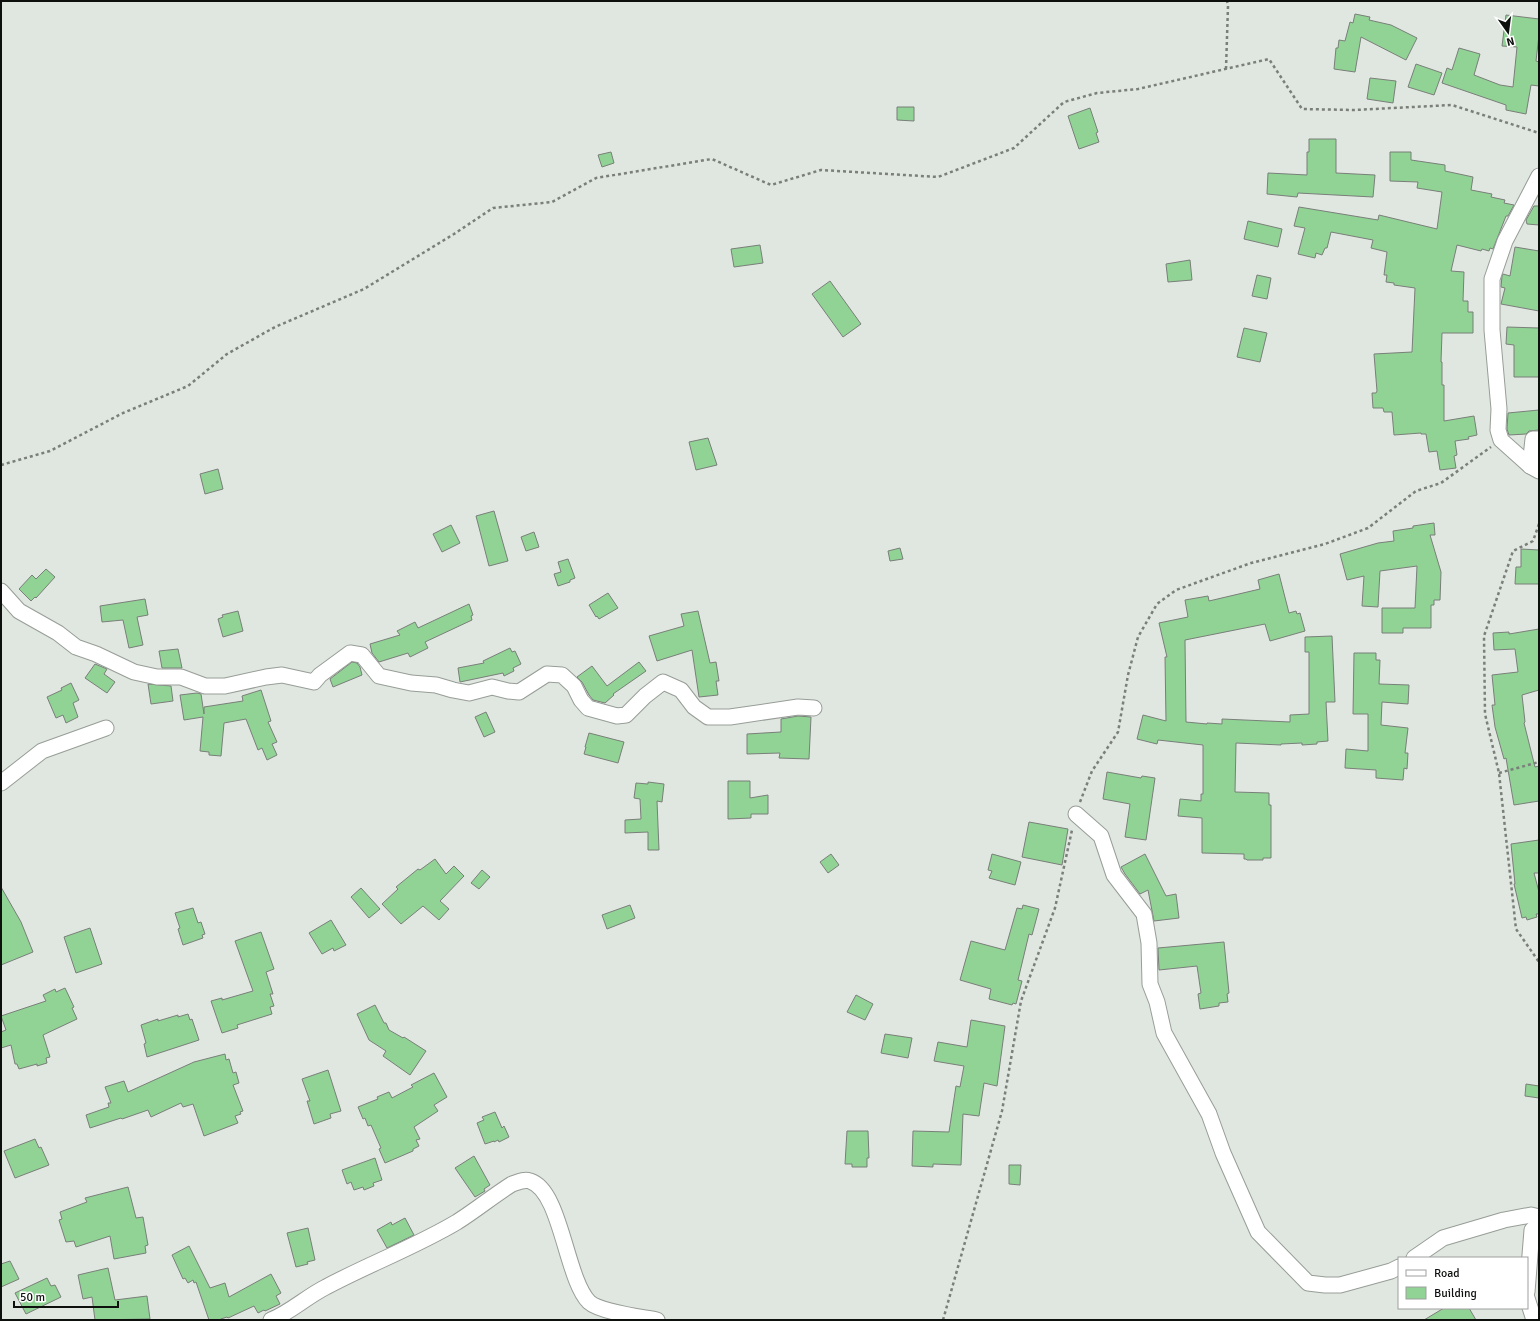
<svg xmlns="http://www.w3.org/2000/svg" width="1540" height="1321" viewBox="0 0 1540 1321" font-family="Signika,sans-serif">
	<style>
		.building { fill: #90d395; stroke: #797f79 }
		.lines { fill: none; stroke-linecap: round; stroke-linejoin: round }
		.minor-casing { stroke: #979d97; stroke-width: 17 }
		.path { stroke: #7a7f7a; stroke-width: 2.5; stroke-dasharray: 3 3; stroke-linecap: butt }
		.minor { stroke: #fff; stroke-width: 15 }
	</style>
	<rect width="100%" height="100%" fill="#e0e6e0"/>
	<g class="building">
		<polygon points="1355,14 1370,17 1369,20 1391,25 1417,38 1406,60 1361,37 1355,72 1334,69 1336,48 1338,48 1339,40 1345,41 1350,22 1353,23"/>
		<polygon points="1506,15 1539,19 1539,35 1536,61 1539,62 1539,86 1531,85 1526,114 1506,110 1506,105 1442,83 1447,68 1452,70 1459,48 1480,54 1474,75 1500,85 1513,87 1517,47 1502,46"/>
		<polygon points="1416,64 1442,73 1434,95 1408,87"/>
		<polygon points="1370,78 1396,81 1393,103 1367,99"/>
		<polygon points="897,107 914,107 914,121 897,120"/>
		<polygon points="1090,108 1098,132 1096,133 1099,142 1079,149 1068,116"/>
		<polygon points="1309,139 1336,139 1336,173 1375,175 1373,197 1298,193 1297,197 1267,194 1268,173 1307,175 1307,152 1309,152"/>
		<polygon points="611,152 614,163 602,167 598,155"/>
		<polygon points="1390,152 1411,152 1411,160 1445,165 1445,171 1473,177 1471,190 1492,194 1491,197 1505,200 1504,203 1514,205 1508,216 1506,216 1493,249 1490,248 1489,251 1482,249 1481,251 1457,245 1451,271 1464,272 1463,301 1468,301 1468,312 1473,312 1473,333 1442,333 1441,362 1442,362 1442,385 1444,385 1444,421 1474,416 1477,435 1468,437 1469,439 1455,441 1457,455 1454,456 1456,468 1440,470 1437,451 1429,452 1426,434 1421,434 1421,433 1394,435 1392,412 1384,412 1383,408 1373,408 1372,393 1376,393 1377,391 1374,354 1412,352 1415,288 1394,285 1394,283 1386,282 1387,275 1384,275 1387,252 1371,248 1373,240 1331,232 1327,248 1325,248 1322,255 1316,253 1315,258 1298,254 1305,228 1294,226 1299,207 1378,220 1379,215 1437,229 1442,192 1417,188 1418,182 1390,181"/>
		<polygon points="1534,206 1539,206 1539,225 1527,224 1526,220"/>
		<polygon points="1248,221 1282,229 1278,247 1244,239"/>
		<polygon points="760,245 763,263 734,267 731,249"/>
		<polygon points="1515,247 1539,251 1539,311 1501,304 1505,288 1501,287 1502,276 1503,274 1510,276"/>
		<polygon points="1190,260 1192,280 1168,282 1166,264"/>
		<polygon points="1257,275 1271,278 1267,299 1252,296"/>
		<polygon points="830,281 861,324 843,337 812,294"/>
		<polygon points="1507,327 1539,328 1539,377 1514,377 1514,345 1506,344"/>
		<polygon points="1244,328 1267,333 1260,362 1237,357"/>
		<polygon points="1539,410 1539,430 1529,431 1526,434 1509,435 1507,429 1508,413"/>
		<polygon points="708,438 717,465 696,470 689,442"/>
		<polygon points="218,469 223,489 205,494 200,474"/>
		<polygon points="494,511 508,561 489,566 476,516"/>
		<polygon points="1434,523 1435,535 1430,535 1441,572 1440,600 1434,600 1434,605 1431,605 1431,628 1403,628 1403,633 1382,633 1382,608 1415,608 1417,566 1380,571 1378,607 1362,606 1364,576 1347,580 1340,554 1378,543 1394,541 1393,531 1413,528 1413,526"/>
		<polygon points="451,525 460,543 442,552 433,534"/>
		<polygon points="534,532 539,547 526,551 521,537"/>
		<polygon points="900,548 903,559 890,561 888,551"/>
		<polygon points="1521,549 1539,550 1539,584 1515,584 1516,567 1521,567"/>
		<polygon points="568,559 575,578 570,580 570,582 558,586 554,574 561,572 558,562"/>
		<polygon points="46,569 55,577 36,598 35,597 31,601 19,589 32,575 36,579"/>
		<polygon points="1279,574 1289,613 1296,611 1297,614 1300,613 1305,631 1270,641 1265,624 1185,640 1186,722 1207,724 1207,723 1222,724 1222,719 1290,722 1290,715 1309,714 1309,652 1305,652 1305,637 1332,636 1335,702 1326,702 1328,741 1317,742 1317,744 1302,745 1302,743 1281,744 1281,745 1236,743 1235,792 1269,793 1269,805 1271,805 1271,858 1263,858 1263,860 1247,860 1246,859 1244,859 1244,854 1202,853 1202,818 1178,816 1180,799 1201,801 1201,794 1203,794 1203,745 1158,740 1157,744 1137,739 1143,715 1166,721 1165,657 1167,657 1159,623 1188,617 1185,600 1208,596 1209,601 1260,589 1258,580"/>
		<polygon points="608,593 618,608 599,619 597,616 596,617 589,605"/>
		<polygon points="145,599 148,615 137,617 143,645 129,648 123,620 102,622 100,606"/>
		<polygon points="469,604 473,615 471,616 472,620 425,642 428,648 410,657 408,653 379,662 372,653 370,644 400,635 397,631 415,622 418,628"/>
		<polygon points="238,611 243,631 223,637 218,619 223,617 222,615"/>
		<polygon points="698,611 710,663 716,662 719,681 716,681 718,695 699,697 692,650 657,661 649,636 684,626 681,614"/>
		<polygon points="1539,629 1539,690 1522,695 1525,722 1524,723 1535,767 1539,766 1539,801 1514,805 1506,758 1504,759 1495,727 1492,705 1495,705 1492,675 1518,672 1515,649 1494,650 1493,633 1509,632 1509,634"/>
		<polygon points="510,648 512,652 515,651 521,664 513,668 514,671 504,676 503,673 460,682 458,668 484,663 483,661"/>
		<polygon points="178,649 182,668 162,668 159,651"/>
		<polygon points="1354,653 1376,653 1376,660 1380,660 1379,684 1409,685 1408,704 1382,702 1381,725 1408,728 1405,753 1408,753 1407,769 1404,768 1403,780 1376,778 1376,770 1345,768 1346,749 1368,751 1368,714 1353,714"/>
		<polygon points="352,662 357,663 360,667 362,675 333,687 330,679"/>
		<polygon points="639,662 646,671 613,694 614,695 605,703 593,700 589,695 582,682 577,677 592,666 607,686"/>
		<polygon points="95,664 107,669 104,674 115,682 107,693 85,678"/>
		<polygon points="71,683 79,700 73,703 78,717 66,723 63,715 56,718 47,697 62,690 61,688"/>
		<polygon points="148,684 171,686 173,701 151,704"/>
		<polygon points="261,690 271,721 268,722 277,742 272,744 277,755 267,760 262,748 258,750 246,719 224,723 221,756 209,755 209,752 200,751 203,717 184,720 180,695 197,693 201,694 204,714 204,707 243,701 242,696"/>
		<polygon points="486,712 495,732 484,737 475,717"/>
		<polygon points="798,716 811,717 809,759 779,758 780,753 747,754 747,734 781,732 781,719"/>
		<polygon points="589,733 624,742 618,763 584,754 586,747 585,747"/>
		<polygon points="1107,772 1141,778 1142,776 1155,778 1146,840 1125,837 1130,804 1103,799"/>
		<polygon points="728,781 750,781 750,798 768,795 768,814 751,814 751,818 728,819"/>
		<polygon points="648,782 664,784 662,802 657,801 659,850 648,850 648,832 625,833 625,820 641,819 640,799 634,798 636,783 648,784"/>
		<polygon points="1029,822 1068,829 1062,865 1022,857"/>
		<polygon points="1539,840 1539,873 1534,873 1539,892 1539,914 1536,914 1537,917 1527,920 1526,917 1522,918 1514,884 1515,884 1511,844"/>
		<polygon points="831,854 839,865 828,873 820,862"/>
		<polygon points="992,854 1021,862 1015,885 989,878 992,871 988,870"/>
		<polygon points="1145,854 1166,896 1176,894 1179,918 1154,921 1148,890 1140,894 1125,874 1121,867"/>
		<polygon points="435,859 446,874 454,866 464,876 440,901 449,909 439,920 423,906 401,924 382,904 398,889 396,887 418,869 420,870"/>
		<polygon points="482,870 490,877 479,889 471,883"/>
		<polygon points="1,887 21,922 33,952 1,965"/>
		<polygon points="361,888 380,909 369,918 351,897"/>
		<polygon points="630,905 635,918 607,929 602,915"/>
		<polygon points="1023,905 1039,909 1032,935 1029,934 1018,980 1022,981 1016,1004 1013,1003 1012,1005 989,999 991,989 960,980 971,941 1005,950 1017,908 1022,909"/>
		<polygon points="193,908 198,923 201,922 205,934 202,935 203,938 183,945 178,929 180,928 175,913"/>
		<polygon points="331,920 346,945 334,951 333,948 322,954 309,933"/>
		<polygon points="90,928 102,964 76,973 64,937"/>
		<polygon points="261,932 274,969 266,972 273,994 270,994 274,1006 270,1007 272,1014 237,1025 238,1028 222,1033 211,1001 222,998 222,1000 253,991 235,941"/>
		<polygon points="1224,942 1229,993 1227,994 1228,1002 1219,1003 1219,1006 1200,1009 1198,994 1201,993 1197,966 1159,970 1158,948"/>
		<polygon points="65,988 74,1007 72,1008 77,1019 43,1035 50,1057 46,1058 47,1063 37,1066 37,1064 19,1069 17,1064 15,1064 11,1045 1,1048 1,1032 6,1030 1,1016 46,1001 43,995 55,989 56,992"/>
		<polygon points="856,995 873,1004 865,1020 847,1012"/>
		<polygon points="375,1005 384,1023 386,1023 389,1030 403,1038 404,1037 426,1051 410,1075 383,1056 386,1051 369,1040 357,1014"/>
		<polygon points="188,1014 190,1020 192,1019 199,1040 147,1057 144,1044 146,1043 141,1025 158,1019 158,1021 178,1015 178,1017"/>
		<polygon points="971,1020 1005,1026 997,1086 984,1083 979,1116 963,1114 961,1165 933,1164 933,1167 912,1166 913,1131 949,1132 956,1086 960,1087 964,1066 934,1061 938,1042 967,1047"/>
		<polygon points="885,1034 912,1038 908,1058 881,1053"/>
		<polygon points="225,1054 226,1060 229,1059 233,1073 236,1072 239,1083 233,1085 243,1111 240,1112 241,1114 235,1116 238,1123 204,1136 193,1104 183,1107 181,1103 151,1117 148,1110 122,1119 121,1118 90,1128 86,1115 109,1107 108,1103 111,1103 105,1087 124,1081 128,1092 194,1062"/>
		<polygon points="328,1070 341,1111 330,1114 331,1118 314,1124 307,1101 310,1101 302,1079"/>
		<polygon points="434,1073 447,1097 434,1105 438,1111 414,1127 420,1139 416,1140 419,1146 413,1149 413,1151 385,1163 379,1149 381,1148 371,1125 368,1126 365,1118 363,1119 358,1107 378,1099 377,1097 389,1092 392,1098 413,1087 411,1085"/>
		<polygon points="1526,1084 1539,1086 1539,1098 1525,1096"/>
		<polygon points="495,1112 502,1128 504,1126 509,1137 499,1142 498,1140 494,1142 494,1141 485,1144 477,1123 484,1120 482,1117"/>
		<polygon points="847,1131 868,1131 869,1158 867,1158 867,1167 852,1167 852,1164 845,1164"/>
		<polygon points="35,1139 39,1148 41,1147 49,1165 15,1178 4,1151"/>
		<polygon points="474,1156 490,1185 484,1189 485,1191 475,1197 455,1168"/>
		<polygon points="375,1158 382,1180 373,1183 374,1186 364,1190 363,1187 354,1190 351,1182 347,1184 342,1170"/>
		<polygon points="1009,1165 1021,1165 1020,1185 1009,1184"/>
		<polygon points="128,1187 136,1218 143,1217 148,1245 145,1246 146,1253 114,1259 110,1236 76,1247 74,1241 66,1242 59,1220 62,1219 60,1212 87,1202 85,1198"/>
		<polygon points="405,1218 414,1235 387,1248 377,1230 391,1222 392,1225"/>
		<polygon points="308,1228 315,1260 307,1262 308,1264 296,1267 287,1233"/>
		<polygon points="189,1246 210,1288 225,1283 229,1297 271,1274 281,1293 276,1296 280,1304 265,1311 264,1310 258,1313 254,1306 228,1318 227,1317 218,1320 209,1320 196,1282 194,1283 193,1280 188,1283 185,1278 183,1279 172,1255"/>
		<polygon points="10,1261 19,1279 1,1287 1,1264"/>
		<polygon points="108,1268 115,1300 147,1296 150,1319 95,1320 92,1297 83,1299 78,1275"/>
		<polygon points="47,1278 51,1286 55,1285 61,1297 26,1314 15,1293"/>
		<polygon points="1444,1308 1469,1308 1476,1320 1424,1320"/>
	</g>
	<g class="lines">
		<g class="minor-casing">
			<g id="minor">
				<polyline points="1539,176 1505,241 1492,279 1492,330 1499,409 1498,430 1501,440 1530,466 1539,471"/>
				<polyline points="1530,466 1533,439 1539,439"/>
				<polyline points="1,591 19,611 58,633 76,647 96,654 134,672 157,677 181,677 205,686 225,686 266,677 282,675 314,682 320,675 350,653 362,655 379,676 411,683 436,685 453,690 469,693 492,687 508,691 519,692 547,674 562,675 574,686 581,700 588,708 617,716 626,715 645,696 663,682 681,690 694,707 708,717 730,717 798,707 814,708"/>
				<polyline points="1,783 42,751 106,728"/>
				<polyline points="1076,814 1101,836 1114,875 1144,914 1149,943 1150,984 1157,1002 1164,1033 1209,1114 1223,1153 1258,1232 1308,1283 1325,1285 1340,1285 1391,1271 1399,1267"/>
				<polyline points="1414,1258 1443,1238 1504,1220 1531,1215 1539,1217"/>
				<polyline points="1527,1292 1532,1230 1539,1223"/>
				<polyline points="1527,1298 1534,1320"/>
				<path d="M271 1320C291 1312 306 1297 326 1287 369 1264 415 1247 457 1222 476 1210 493 1196 512 1184 518 1182 524 1179 530 1181 561 1190 566 1279 589 1302 600 1312 641 1317 657 1320"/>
			</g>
		</g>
		<g class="path">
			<polyline points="1226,69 1228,6 1227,1"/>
			<polyline points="1,465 50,451 123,413 188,386 227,354 275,327 364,289 454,234 493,208 552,202 596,178 712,159 771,185 821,170 938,177 1014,148 1064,102 1097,93 1138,89 1269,59 1302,109 1354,110 1452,105 1539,133"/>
			<polyline points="1539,524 1533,541 1513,551 1484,636 1485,714 1499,773 1516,929 1539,962"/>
			<polyline points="1499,773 1539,762"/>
			<polyline points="1080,802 1092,771 1118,732 1128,675 1138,637 1157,604 1176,590 1251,563 1325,544 1368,528 1416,491 1441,483 1491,447"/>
			<polyline points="943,1320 1002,1111 1021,1001 1055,908 1072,830"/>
		</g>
		<use href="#minor" class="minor"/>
	</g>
	<rect width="1540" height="1321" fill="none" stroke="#0d100d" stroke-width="4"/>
	<rect x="1398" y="1257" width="130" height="52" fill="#ffffff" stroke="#9e9f9e"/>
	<rect x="1406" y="1270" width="20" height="6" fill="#ffffff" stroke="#9e9f9e"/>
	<text x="1434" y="1277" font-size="12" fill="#0d100d">Road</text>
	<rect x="1406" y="1287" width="20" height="12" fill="#90d395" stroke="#9e9f9e"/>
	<text x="1434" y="1297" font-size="12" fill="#0d100d">Building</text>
	<g transform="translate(1508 32) rotate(166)" stroke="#ffffff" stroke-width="3" paint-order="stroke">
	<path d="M0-3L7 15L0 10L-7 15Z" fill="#0d100d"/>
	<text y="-6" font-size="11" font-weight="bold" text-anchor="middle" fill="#0d100d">N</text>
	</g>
	<path d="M14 1301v6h104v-6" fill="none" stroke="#0d100d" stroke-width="2"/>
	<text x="20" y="1301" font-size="12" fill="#0d100d" stroke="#ffffff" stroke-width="3" paint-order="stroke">50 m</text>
</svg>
